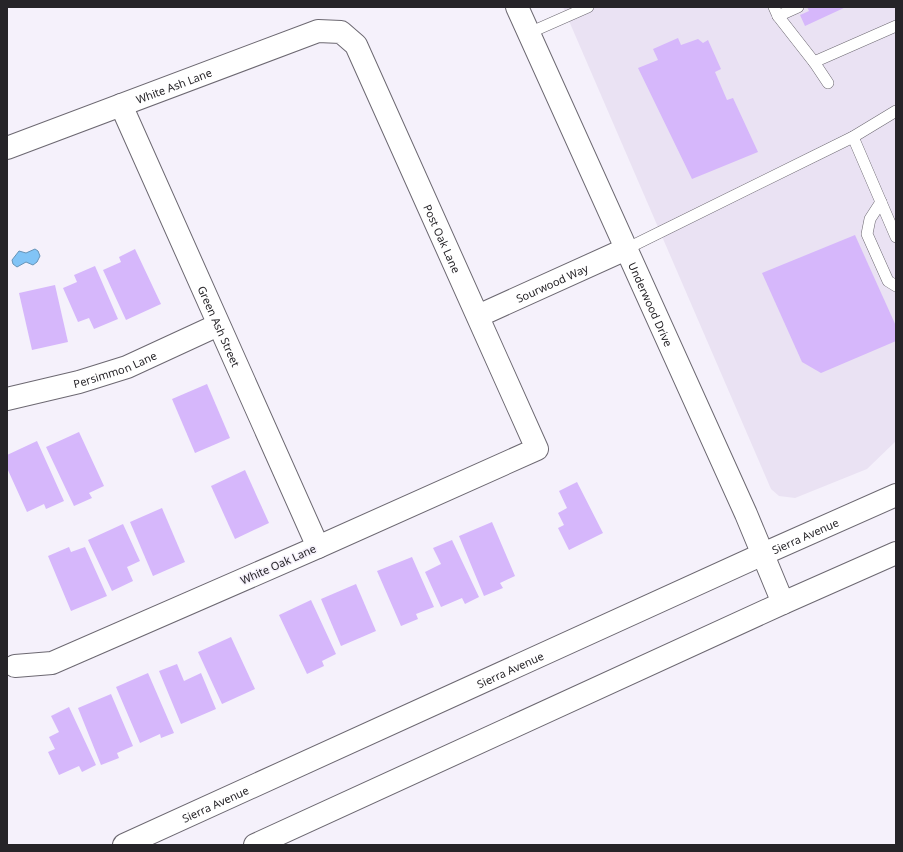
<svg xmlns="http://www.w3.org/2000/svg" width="903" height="852" viewBox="0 0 903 852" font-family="'Noto Sans',sans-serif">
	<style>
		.built { fill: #eae2f3 }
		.water { fill: #81c4f6; stroke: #6694b8 }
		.building { fill: #d6b7fb }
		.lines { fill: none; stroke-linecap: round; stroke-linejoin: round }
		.lane-casing { stroke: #6c6871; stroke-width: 12 }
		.street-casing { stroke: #6c6871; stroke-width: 24 }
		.primary-casing { stroke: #6c6871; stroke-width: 24 }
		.lane { stroke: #fff; stroke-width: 11 }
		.street { stroke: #fff; stroke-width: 22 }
		.primary { stroke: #fff; stroke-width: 22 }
		.labels { text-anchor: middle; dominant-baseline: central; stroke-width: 3; stroke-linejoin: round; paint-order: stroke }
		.street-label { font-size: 11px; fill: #262428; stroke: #f5f1fb }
	</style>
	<rect width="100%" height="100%" fill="#f5f1fb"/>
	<polygon class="built" points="563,7 896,7 896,441 867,469 795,498 779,496 771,489"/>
	<polygon class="water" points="35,249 38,251 40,256 37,262 33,265 26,262 17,267 13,264 12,260 19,251 26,253"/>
	<g class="building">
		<polygon points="807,7 846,7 805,26 800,15 809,11"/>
		<polygon points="678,38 681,45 698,39 703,43 708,40 721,69 715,72 727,100 733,98 758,152 692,179 638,68 658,60 653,49"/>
		<polygon points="855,235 896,326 896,341 821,373 802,362 762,273"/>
		<polygon points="135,249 161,304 126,320 103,270 121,262 119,257"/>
		<polygon points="95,266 118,319 94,329 89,318 78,322 63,288 77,282 74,275"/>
		<polygon points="55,285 68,342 32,350 19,293"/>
		<polygon points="207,384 230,438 195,453 172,399"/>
		<polygon points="79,432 104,486 89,493 92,498 74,506 46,447"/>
		<polygon points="37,441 64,501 46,509 44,504 27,512 7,468 7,455"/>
		<polygon points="245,470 269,523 235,539 211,486"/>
		<polygon points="577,482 603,533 569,550 558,528 564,525 558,513 567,508 559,491"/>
		<polygon points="162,508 185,562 153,576 130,522"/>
		<polygon points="492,522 515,576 500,583 503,588 484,596 459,536"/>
		<polygon points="123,524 140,561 127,567 133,581 112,591 88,540"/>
		<polygon points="452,540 479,597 465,604 462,598 441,607 425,572 441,564 433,548"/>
		<polygon points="69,547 71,552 85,547 107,596 71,611 48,556"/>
		<polygon points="412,557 434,607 416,614 418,619 401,626 377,571"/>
		<polygon points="356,584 376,631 341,646 321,599"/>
		<polygon points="311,600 336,654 322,661 324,666 307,674 279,615"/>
		<polygon points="231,637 255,689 222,704 198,652"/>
		<polygon points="177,664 184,681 201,673 216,709 181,724 159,671"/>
		<polygon points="148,673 174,733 161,738 160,734 140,743 116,687"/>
		<polygon points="111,694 133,746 117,753 119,758 101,765 78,708"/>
		<polygon points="69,707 96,765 82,772 79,766 59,775 48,752 55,749 49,737 59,732 51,716"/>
	</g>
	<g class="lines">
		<g class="lane-casing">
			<g id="lane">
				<polyline points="774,7 778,16 814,62 828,83"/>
				<polyline points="778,16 798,7"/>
				<polyline points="529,33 588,7"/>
				<polyline points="814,62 896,26"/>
				<polyline points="853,137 896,237"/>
				<polyline points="881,202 870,219 867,234 888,281 896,286"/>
				<polyline points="626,249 853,137 896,111"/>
			</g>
		</g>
		<g class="street-casing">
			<g id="street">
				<path id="s1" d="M517 7 746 514 783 603"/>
				<path id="s2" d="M121 105 318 547"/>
				<path id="s3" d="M7 148 318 31 341 32 356 45 537 449 318 547 52 663 15 666"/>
				<path id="s4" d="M478 316 626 249"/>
				<path id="s5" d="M7 399 79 382 127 367 218 325"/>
			</g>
		</g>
		<g class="primary-casing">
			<g id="primary">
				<path id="s6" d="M124 845 763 554 896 495"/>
				<polyline points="255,845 783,603 896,553"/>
			</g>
		</g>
		<use href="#lane" class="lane"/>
		<use href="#street" class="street"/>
		<use href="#primary" class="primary"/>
	</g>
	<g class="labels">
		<g class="street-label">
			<text stroke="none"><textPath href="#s3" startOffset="178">White Ash Lane</textPath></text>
			<text stroke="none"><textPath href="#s3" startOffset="587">Post Oak Lane</textPath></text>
			<text stroke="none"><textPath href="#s4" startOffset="81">Sourwood Way</textPath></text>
			<text stroke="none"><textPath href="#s1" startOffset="326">Underwood Drive</textPath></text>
			<text stroke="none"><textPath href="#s2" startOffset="242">Green Ash Street</textPath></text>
			<text stroke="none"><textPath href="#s5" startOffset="112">Persimmon Lane</textPath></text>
			<text stroke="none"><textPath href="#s6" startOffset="748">Sierra Avenue</textPath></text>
			<text transform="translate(278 564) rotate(-24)">White Oak Lane</text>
			<text stroke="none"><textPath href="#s6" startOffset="424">Sierra Avenue</textPath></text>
			<text stroke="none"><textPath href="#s6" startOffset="100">Sierra Avenue</textPath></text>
		</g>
	</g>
	<rect width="903" height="852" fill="none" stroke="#262428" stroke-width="16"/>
</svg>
